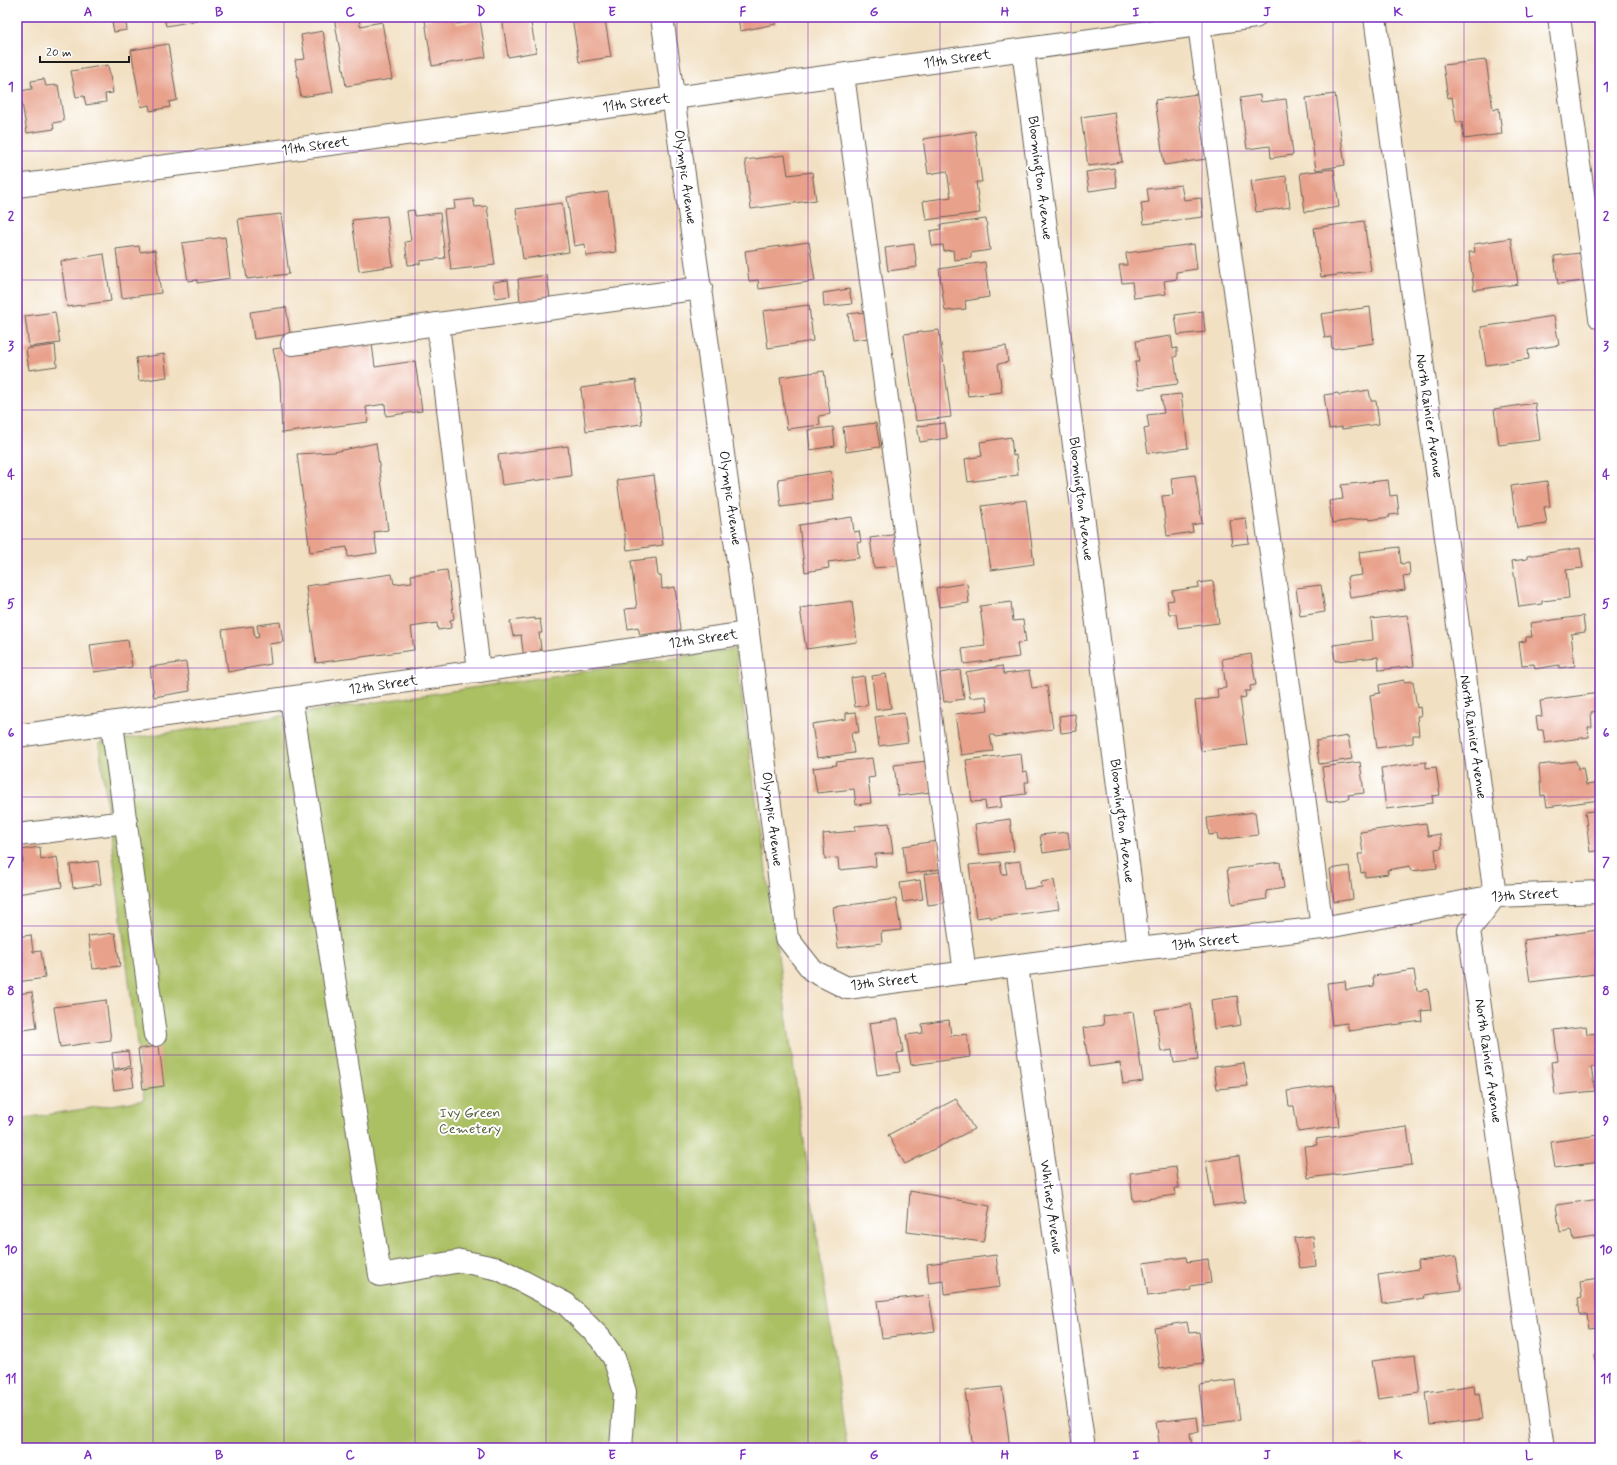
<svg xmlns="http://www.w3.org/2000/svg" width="1617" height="1465" viewBox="0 0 1617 1465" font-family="Mynerve,sans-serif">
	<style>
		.green { fill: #abc064; stroke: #646e40 }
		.building { fill: #e8a18b }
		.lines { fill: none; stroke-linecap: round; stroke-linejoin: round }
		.minor-casing { stroke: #676156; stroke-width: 24 }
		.major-casing { stroke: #676156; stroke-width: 24 }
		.minor { stroke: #fff; stroke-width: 22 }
		.major { stroke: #fff; stroke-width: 22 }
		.grid { fill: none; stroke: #7b2cbf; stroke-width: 1; stroke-opacity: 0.55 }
		.labels { text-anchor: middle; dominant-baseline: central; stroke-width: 4; stroke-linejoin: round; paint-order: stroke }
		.street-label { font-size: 14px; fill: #1c1c1c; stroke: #fff }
		.park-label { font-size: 14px; fill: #555e39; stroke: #fff }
		.neatline { fill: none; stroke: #7b2cbf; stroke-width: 1.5 }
		.grid-label { font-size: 13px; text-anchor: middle; font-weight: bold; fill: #7b2cbf }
	</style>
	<rect width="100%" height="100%" fill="#fff"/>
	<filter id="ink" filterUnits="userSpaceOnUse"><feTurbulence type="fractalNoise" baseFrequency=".025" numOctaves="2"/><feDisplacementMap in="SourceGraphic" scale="8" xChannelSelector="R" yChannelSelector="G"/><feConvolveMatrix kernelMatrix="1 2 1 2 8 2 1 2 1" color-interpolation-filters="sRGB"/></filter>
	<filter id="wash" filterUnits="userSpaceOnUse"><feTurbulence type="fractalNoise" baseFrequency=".012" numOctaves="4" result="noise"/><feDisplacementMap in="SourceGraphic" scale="16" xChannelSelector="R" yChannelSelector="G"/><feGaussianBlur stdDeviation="0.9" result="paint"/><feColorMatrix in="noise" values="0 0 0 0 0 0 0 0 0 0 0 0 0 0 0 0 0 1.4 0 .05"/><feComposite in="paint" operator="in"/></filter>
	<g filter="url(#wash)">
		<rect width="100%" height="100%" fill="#f2e0c2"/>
		<polygon class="green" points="735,649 847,1448 17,1448 17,1119 144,1100 99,743"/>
		<g id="blocks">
			<g class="building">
				<polygon points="111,17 125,17 127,30 114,32"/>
				<polygon points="164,17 195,17 195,21 166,26"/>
				<polygon points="334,17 359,17 360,26 382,22 392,79 346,86"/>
				<polygon points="441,17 456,17 457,24 480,20 486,57 432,66 425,20"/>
				<polygon points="502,17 530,17 536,52 508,57"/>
				<polygon points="572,17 599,17 600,21 605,20 611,57 579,62"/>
				<polygon points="738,17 775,17 776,24 740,31"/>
				<polygon points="323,31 333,92 301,97 295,60 305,59 301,35"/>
				<polygon points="168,44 177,100 169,102 170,107 150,111 149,105 141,107 131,50"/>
				<polygon points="1486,60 1493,110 1499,108 1502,134 1464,139 1462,122 1456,122 1452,97 1448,98 1443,65"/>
				<polygon points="108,65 113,93 105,94 106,102 86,105 84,96 76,97 71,71"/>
				<polygon points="44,79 46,86 58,85 64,121 53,123 54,129 27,133 20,91 32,89 31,81"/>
				<polygon points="1197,94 1206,159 1164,165 1155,100"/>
				<polygon points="1335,94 1345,165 1316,170 1306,98"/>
				<polygon points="1260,95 1261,102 1286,99 1293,155 1271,158 1270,146 1247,149 1240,98"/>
				<polygon points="1115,112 1122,162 1088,166 1081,117"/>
				<polygon points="975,131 982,182 976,182 980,213 926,220 923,201 951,197 947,171 928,174 923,139"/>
				<polygon points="785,155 788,175 812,172 816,200 751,209 745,160"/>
				<polygon points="1114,168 1117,187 1089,191 1086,172"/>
				<polygon points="1334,169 1339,207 1305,212 1300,173"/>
				<polygon points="1286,176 1290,207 1256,212 1251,181"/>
				<polygon points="1181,185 1184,200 1201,198 1203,217 1144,224 1141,203 1149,202 1147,189"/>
				<polygon points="608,192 616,252 586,256 585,244 574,246 567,197"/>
				<polygon points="473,199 475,207 487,206 495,265 451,270 444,210 455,209 454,201"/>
				<polygon points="562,203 569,252 523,259 516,209"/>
				<polygon points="414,210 415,216 440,213 445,258 420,261 420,264 408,265 405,242 411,241 407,211"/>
				<polygon points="281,214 289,274 247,279 238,219"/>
				<polygon points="387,216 393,266 359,271 352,220"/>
				<polygon points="986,219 990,250 971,253 971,258 954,260 953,250 944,251 943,245 932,246 930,231 941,229 940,225"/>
				<polygon points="1364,221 1371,271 1321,277 1314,228"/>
				<polygon points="225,237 230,278 197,283 197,280 188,281 182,243"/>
				<polygon points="1511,238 1518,284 1474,290 1469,252 1475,252 1474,244"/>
				<polygon points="809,242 815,281 759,289 758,280 749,281 745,251"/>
				<polygon points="914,244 917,267 888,271 885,248"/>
				<polygon points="1194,244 1197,269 1176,272 1177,279 1164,281 1166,294 1134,298 1132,282 1122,283 1119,265 1127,265 1126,253"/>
				<polygon points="139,246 140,252 155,250 161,293 122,298 116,249"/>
				<polygon points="1580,253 1584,281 1558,284 1554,256"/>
				<polygon points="104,254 111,301 67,307 61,261"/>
				<polygon points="985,262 989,297 965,301 966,309 945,311 939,269"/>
				<polygon points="547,275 550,298 520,302 518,279"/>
				<polygon points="508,280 510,296 495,298 493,282"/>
				<polygon points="849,289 852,304 824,307 823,293"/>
				<polygon points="809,305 813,341 768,348 763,311"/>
				<polygon points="286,307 290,334 254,339 250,312"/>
				<polygon points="1370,307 1374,343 1332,349 1331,337 1325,338 1321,314"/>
				<polygon points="1203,311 1205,332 1178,335 1175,315"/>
				<polygon points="55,312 60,343 29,347 25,316"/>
				<polygon points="866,312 870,338 852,340 848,314"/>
				<polygon points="1554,316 1559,345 1528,350 1529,359 1486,365 1481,327"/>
				<polygon points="939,330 951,417 916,421 904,334"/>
				<polygon points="371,336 375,367 415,361 422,411 386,416 385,404 366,407 368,422 282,433 280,382 273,349"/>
				<polygon points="1171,336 1173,349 1177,348 1177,356 1174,357 1178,384 1139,389 1135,362 1139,362 1136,341"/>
				<polygon points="55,345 57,366 29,370 26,349"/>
				<polygon points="1006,346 1008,362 998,364 1002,392 968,396 962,352"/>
				<polygon points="164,354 167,377 139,381 136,358"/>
				<polygon points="824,371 830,414 819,416 820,425 787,429 780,377"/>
				<polygon points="636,380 642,424 586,431 581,388"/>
				<polygon points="1369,390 1371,401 1376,401 1379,424 1342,429 1342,427 1329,429 1324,395 1338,393 1339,395"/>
				<polygon points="1181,394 1188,448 1148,453 1144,429 1149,428 1147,415 1164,413 1161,396"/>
				<polygon points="1535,403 1540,440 1499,445 1494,409"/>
				<polygon points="876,423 880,447 846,452 843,427"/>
				<polygon points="945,423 947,438 920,442 917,426"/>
				<polygon points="833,427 835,446 810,450 808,430"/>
				<polygon points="1011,437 1013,456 1016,455 1018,475 968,482 965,459 982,456 980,442"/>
				<polygon points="376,443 388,530 374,532 377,553 348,557 347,547 310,552 297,454 334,452"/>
				<polygon points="568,446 571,476 502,485 498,455"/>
				<polygon points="831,471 834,500 781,507 778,479"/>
				<polygon points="654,475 663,545 627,550 617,480"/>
				<polygon points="1195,475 1202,523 1192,525 1193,532 1167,536 1162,496 1173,495 1171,478"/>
				<polygon points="1388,480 1390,496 1397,495 1399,514 1389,515 1390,517 1369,520 1368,518 1332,523 1329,501 1343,499 1341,485"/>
				<polygon points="1547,481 1550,506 1544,507 1547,524 1517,528 1511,486"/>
				<polygon points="1026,500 1034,564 991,570 982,506"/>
				<polygon points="852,517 854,532 859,531 861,542 857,543 859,558 828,562 829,568 805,572 799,525"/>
				<polygon points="1246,518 1249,543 1232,545 1229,520"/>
				<polygon points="899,534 903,565 874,568 870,538"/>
				<polygon points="1399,547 1401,564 1409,563 1410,575 1403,576 1405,590 1350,598 1347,577 1362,575 1359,552"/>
				<polygon points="1580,548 1583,568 1566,570 1569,598 1542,601 1542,604 1519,607 1512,561 1527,559 1527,556"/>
				<polygon points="656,558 658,576 661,576 662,589 675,587 680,630 640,635 638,627 628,629 625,609 637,608 631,561"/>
				<polygon points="447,570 454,619 450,620 451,628 438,630 437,623 411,627 414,650 316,663 306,586 392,574 394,584 412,582 411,575"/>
				<polygon points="1213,581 1219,623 1178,628 1176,614 1169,614 1167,601 1174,600 1172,591 1199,587 1198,583"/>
				<polygon points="967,583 969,603 939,607 936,588"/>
				<polygon points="1321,585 1325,612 1300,616 1296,588"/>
				<polygon points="852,601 857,642 806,649 800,608"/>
				<polygon points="1011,602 1013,621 1023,620 1026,642 1017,643 1019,657 964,664 962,649 985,646 980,606"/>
				<polygon points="1407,615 1414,666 1379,670 1378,657 1335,661 1333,645 1373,640 1371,619"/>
				<polygon points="1583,616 1585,632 1571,634 1575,666 1559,668 1559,665 1535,669 1534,664 1522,665 1519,642 1526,641 1526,637 1532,637 1530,623"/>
				<polygon points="535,618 535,620 540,619 542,633 539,633 542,658 524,660 521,635 513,636 510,621"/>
				<polygon points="280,622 283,642 269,644 271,664 228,672 222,630 253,626 255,638 259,637 257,625"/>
				<polygon points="128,640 132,667 94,672 90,645"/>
				<polygon points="1251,654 1256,685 1250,686 1251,691 1245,691 1246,697 1240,698 1247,745 1201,751 1195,701 1218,698 1217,689 1226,688 1222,659"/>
				<polygon points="186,662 190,691 154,697 150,667"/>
				<polygon points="1002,666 1004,674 1029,671 1032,688 1047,686 1053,729 995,737 994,735 990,735 993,751 961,755 955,714 988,710 986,696 970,698 966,672"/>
				<polygon points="960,670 964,699 944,702 940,673"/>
				<polygon points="886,674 891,708 876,710 872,676"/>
				<polygon points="864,676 868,705 855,707 851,678"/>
				<polygon points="1404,680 1404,682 1413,681 1417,708 1420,707 1421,716 1417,716 1419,735 1413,735 1413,743 1377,748 1370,695 1380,693 1379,685"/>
				<polygon points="1600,693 1600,711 1591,712 1592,727 1588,727 1589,737 1545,743 1543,730 1538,730 1536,717 1542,716 1540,701"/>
				<polygon points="856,712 859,732 851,733 854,753 817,758 812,724 846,719 846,713"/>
				<polygon points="904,713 908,742 879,746 875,717"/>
				<polygon points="1075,714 1077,731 1061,733 1059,716"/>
				<polygon points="1348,736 1352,759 1319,764 1316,741"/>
				<polygon points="1021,753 1023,772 1027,771 1029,782 1025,782 1026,794 1000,797 1002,807 986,809 985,801 972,802 966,760"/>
				<polygon points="872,758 875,777 868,778 871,803 856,805 854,789 817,793 813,768 837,765 836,762"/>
				<polygon points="927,761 931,792 898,796 894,765"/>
				<polygon points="1576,761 1578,769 1583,768 1586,785 1600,783 1600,800 1547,807 1545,795 1541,796 1539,765"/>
				<polygon points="1360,762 1364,793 1348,795 1349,799 1327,802 1322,767"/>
				<polygon points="1426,762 1426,768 1436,767 1440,795 1432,796 1433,803 1386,809 1381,768"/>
				<polygon points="1600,810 1600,850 1590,852 1585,812"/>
				<polygon points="1255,812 1258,835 1218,840 1217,834 1209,835 1207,818"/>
				<polygon points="1010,819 1014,851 979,855 975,824"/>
				<polygon points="889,823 893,853 875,854 876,866 839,870 838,858 825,859 823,834 855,831 855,826"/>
				<polygon points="1426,823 1428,836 1440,834 1442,848 1435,849 1437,868 1411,871 1410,866 1387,870 1388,874 1365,877 1365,872 1361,873 1358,854 1363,854 1360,832"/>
				<polygon points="1068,832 1070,849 1043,853 1040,835"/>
				<polygon points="937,841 941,869 906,874 903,846"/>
				<polygon points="40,847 41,860 57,857 62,887 17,894 17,862 23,862 21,850"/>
				<polygon points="98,861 101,884 73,888 70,865"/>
				<polygon points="1020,861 1024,889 1042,887 1041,882 1054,880 1059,909 990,918 990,916 976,918 969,865 1000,862 1002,874 1007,874 1005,863"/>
				<polygon points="1280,862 1284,888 1266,891 1267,899 1232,904 1227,869"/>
				<polygon points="1349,866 1353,899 1334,902 1330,869"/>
				<polygon points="946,871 950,902 928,905 924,874"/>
				<polygon points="920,880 923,899 903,902 900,883"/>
				<polygon points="896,899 901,930 881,932 882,943 838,948 833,907"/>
				<polygon points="1598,930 1600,947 1600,968 1594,968 1595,974 1530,982 1524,940"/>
				<polygon points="115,933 120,966 93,969 88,936"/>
				<polygon points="31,935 33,952 41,951 45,978 17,982 17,937"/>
				<polygon points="1414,970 1417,991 1428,989 1431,1010 1421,1011 1422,1021 1349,1031 1347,1023 1332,1025 1327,983 1345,981 1346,990 1374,986 1373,976"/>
				<polygon points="32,992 37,1028 17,1031 17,994"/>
				<polygon points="1237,996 1241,1025 1214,1029 1211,1000"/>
				<polygon points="106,1000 111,1040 60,1047 54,1007"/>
				<polygon points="1191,1004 1198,1060 1174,1063 1172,1050 1161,1052 1155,1010"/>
				<polygon points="1133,1012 1143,1081 1123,1084 1120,1063 1089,1067 1083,1028 1104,1025 1103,1016"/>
				<polygon points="898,1019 903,1052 897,1053 900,1072 877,1075 869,1023"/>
				<polygon points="949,1020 951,1036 967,1034 970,1057 911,1065 906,1035 923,1033 922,1024"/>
				<polygon points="1586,1026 1587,1034 1600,1033 1600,1066 1591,1067 1595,1091 1555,1095 1551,1062 1558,1061 1554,1030"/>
				<polygon points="159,1046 164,1086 143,1089 138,1049"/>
				<polygon points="128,1051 130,1066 114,1069 112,1053"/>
				<polygon points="1244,1063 1248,1086 1217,1089 1214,1067"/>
				<polygon points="131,1068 134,1087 114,1090 111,1071"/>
				<polygon points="1334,1085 1339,1126 1298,1132 1294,1106 1289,1106 1287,1091"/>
				<polygon points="956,1099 974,1129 905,1164 888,1135"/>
				<polygon points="1407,1127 1412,1165 1308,1178 1304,1146 1317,1145 1316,1139"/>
				<polygon points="1598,1135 1600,1162 1555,1168 1551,1142"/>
				<polygon points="1239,1156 1245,1202 1213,1206 1206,1161"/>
				<polygon points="1176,1167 1179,1188 1174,1188 1175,1195 1133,1201 1130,1173"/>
				<polygon points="910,1191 990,1206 983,1242 907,1232"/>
				<polygon points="1600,1199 1600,1236 1573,1240 1571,1230 1560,1232 1556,1205"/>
				<polygon points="1313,1236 1316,1266 1300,1268 1294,1238"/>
				<polygon points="996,1255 1000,1287 945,1294 944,1281 929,1283 927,1264"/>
				<polygon points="1456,1256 1461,1290 1424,1295 1425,1298 1382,1304 1378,1275 1419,1269 1418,1261"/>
				<polygon points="1186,1257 1187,1262 1208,1259 1211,1283 1190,1286 1191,1290 1148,1296 1143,1263"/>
				<polygon points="1600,1279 1600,1327 1588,1328 1586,1314 1580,1314 1578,1298 1582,1297 1580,1282"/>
				<polygon points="929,1295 935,1331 882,1338 877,1301"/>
				<polygon points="1187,1322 1189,1333 1199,1332 1203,1363 1160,1369 1154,1327"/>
				<polygon points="1415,1355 1420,1393 1378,1399 1372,1361"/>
				<polygon points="1595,1355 1600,1355 1600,1387 1599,1387"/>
				<polygon points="1235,1380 1240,1420 1204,1425 1199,1385"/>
				<polygon points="1474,1385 1475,1394 1479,1393 1483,1419 1430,1425 1426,1392"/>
				<polygon points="1002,1387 1010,1448 973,1448 965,1391"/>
				<polygon points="1197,1417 1199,1432 1190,1433 1192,1448 1160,1448 1156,1422"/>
				<polygon points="1365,1444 1366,1448 1344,1448 1344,1447"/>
			</g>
		</g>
	</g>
	<g filter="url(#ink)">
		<use href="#blocks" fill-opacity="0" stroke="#676156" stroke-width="1"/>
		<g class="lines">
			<g class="minor-casing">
				<g id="minor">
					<polyline points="662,17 748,633 787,938 813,971 847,988 1139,949 1322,928 1495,896 1600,892"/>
					<polyline points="1375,17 1495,896 1469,930 1543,1448"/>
					<polyline points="1559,17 1600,318"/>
					<polyline points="1199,25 1322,928"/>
					<polyline points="1023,50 1139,949"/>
					<polyline points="843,75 965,973"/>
					<polyline points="438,324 479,671"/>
					<polyline points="292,344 701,288"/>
					<polyline points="291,698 380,1275 461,1261 499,1269 566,1304 600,1338 614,1358 625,1392 621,1448"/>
					<polyline points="112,724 155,1035"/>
					<polyline points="17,736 748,633"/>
					<polyline points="17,835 126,822"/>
					<polyline points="1017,966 1084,1448"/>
				</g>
			</g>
			<g class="major-casing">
				<polyline id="major" points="17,186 674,98 1255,17"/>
			</g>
			<use href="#minor" class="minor"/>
			<use href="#major" class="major"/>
		</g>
	</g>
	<path class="grid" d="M153 17V1448M284 17V1448M415 17V1448M546 17V1448M677 17V1448M808 17V1448M940 17V1448M1071 17V1448M1202 17V1448M1333 17V1448M1464 17V1448M17 151H1600M17 280H1600M17 410H1600M17 539H1600M17 668H1600M17 797H1600M17 926H1600M17 1055H1600M17 1185H1600M17 1314H1600"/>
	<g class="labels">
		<g class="street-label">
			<text transform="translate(957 59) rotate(-8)">11th Street</text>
			<text transform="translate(636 103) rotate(-8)">11th Street</text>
			<text transform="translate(315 146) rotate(-8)">11th Street</text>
			<text transform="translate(685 177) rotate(82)">Olympic Avenue</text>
			<text transform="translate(1040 178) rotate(83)">Bloomington Avenue</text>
			<text transform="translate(1429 416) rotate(82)">North Rainier Avenue</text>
			<text transform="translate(730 498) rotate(82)">Olympic Avenue</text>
			<text transform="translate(1081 499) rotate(83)">Bloomington Avenue</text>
			<text transform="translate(703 639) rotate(-8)">12th Street</text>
			<text transform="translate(383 685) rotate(-8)">12th Street</text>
			<text transform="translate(1473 737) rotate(82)">North Rainier Avenue</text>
			<text transform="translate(772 819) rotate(83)">Olympic Avenue</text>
			<text transform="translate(1122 821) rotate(83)">Bloomington Avenue</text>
			<text transform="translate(1525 895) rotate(-3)">13th Street</text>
			<text transform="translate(1205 942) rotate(-6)">13th Street</text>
			<text transform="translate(884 982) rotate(-6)">13th Street</text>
			<text transform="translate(1488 1061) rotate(82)">North Rainier Avenue</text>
			<text transform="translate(1051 1207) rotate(82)">Whitney Avenue</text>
		</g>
		<g class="park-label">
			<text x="470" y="1113">Ivy Green<tspan x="470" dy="16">Cemetery</tspan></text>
		</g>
	</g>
	<rect width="1617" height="1465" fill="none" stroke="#fff" stroke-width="44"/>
	<path d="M40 56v6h89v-6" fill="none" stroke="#1c1c1c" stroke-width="2"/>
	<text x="46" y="56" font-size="12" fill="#1c1c1c" stroke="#ffffff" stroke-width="3" paint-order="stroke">20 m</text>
	<rect x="22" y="22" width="1573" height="1421" class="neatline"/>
	<g class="grid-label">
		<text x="88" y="16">A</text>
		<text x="219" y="16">B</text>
		<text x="350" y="16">C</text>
		<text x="481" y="16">D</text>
		<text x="612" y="16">E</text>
		<text x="743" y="16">F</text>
		<text x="874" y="16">G</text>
		<text x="1005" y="16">H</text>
		<text x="1136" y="16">I</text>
		<text x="1267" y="16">J</text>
		<text x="1398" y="16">K</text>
		<text x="1529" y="16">L</text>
		<text x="11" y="91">1</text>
		<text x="1606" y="91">1</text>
		<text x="11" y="220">2</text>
		<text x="1606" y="220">2</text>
		<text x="11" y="350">3</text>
		<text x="1606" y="350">3</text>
		<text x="11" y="479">4</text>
		<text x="1606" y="479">4</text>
		<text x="11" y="608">5</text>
		<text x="1606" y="608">5</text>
		<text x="11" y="737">6</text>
		<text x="1606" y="737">6</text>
		<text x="11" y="866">7</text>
		<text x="1606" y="866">7</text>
		<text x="11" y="995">8</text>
		<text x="1606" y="995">8</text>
		<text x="11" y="1125">9</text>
		<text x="1606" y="1125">9</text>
		<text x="11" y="1254">10</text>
		<text x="1606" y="1254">10</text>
		<text x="11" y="1383">11</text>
		<text x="1606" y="1383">11</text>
		<text x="88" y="1459">A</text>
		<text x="219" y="1459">B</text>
		<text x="350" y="1459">C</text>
		<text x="481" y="1459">D</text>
		<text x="612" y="1459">E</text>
		<text x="743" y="1459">F</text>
		<text x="874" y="1459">G</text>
		<text x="1005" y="1459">H</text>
		<text x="1136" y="1459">I</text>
		<text x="1267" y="1459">J</text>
		<text x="1398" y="1459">K</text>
		<text x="1529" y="1459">L</text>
	</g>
</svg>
